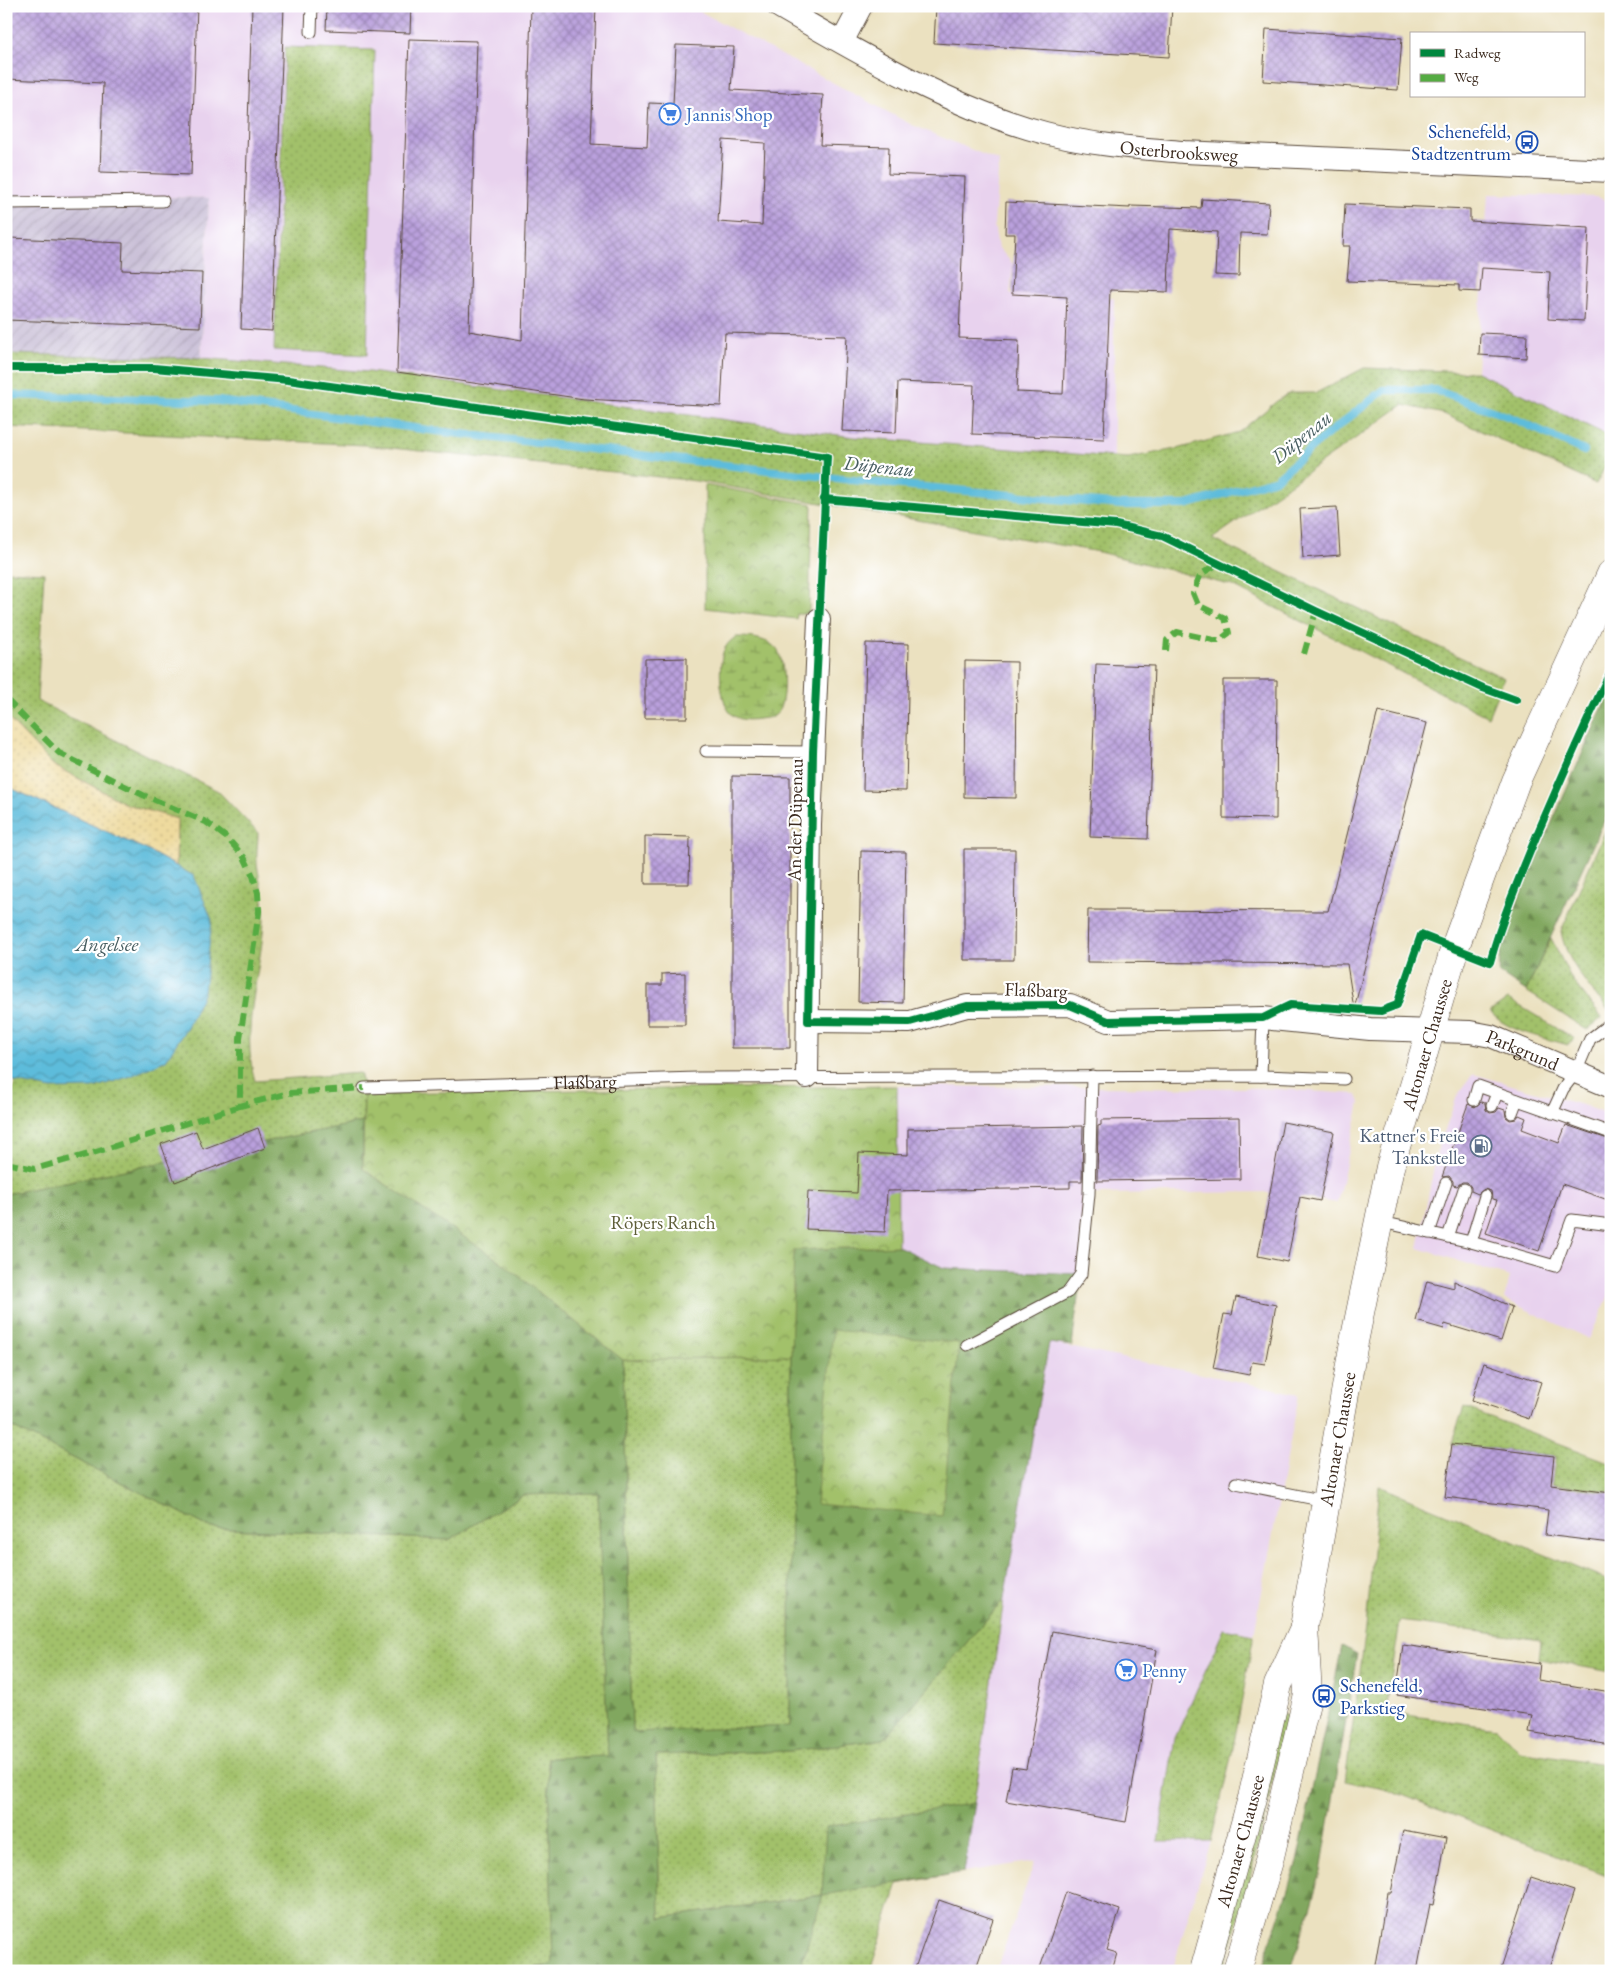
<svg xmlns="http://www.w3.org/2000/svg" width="1617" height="1977" viewBox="0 0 1617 1977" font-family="'EB Garamond',serif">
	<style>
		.built { fill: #e8d2ee }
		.industrial { fill: url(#industrial-furrows) }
		.grass { fill: url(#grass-dots); stroke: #6e7644 }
		.forest { fill: url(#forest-firs); stroke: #5e683e }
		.wetland { fill: url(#wetland-marsh); stroke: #6e7644 }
		.sand { fill: url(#sand-dots); stroke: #94825e }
		.park { fill: url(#park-crowns); stroke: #6e7644 }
		.water { fill: url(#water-waves); stroke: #4c737c }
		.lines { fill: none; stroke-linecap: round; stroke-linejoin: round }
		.stream { stroke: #5dbcdb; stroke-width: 8 }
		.building { fill: url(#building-cross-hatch); fill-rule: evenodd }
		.lane-casing { stroke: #554536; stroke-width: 13 }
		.street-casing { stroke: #554536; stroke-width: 24 }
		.primary-casing { stroke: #554536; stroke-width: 29 }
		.lane { stroke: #fff; stroke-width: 11 }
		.street { stroke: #fff; stroke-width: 22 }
		.primary { stroke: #fff; stroke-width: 28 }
		.quiet { stroke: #55ab43; stroke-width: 6; stroke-dasharray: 12 6; stroke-linecap: butt }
		.cycleway-casing { stroke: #fff; stroke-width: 11 }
		.cycleway { stroke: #00873e; stroke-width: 8 }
		.labels { text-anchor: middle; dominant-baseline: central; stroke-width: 4.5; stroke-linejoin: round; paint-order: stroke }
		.shop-label { font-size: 19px; fill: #366cbe; stroke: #fff; text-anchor: start }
		.transit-label { font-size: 19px; fill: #164399; stroke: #fff; text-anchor: end }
		.street-label { font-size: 19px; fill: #3b2a1e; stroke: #fff }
		.service-label { font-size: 19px; fill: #4e5e75; stroke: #fff; text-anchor: end }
		.park-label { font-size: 19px; fill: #5f5f39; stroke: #fff }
		.water-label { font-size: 20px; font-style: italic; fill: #475d60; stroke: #fff }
	</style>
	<defs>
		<pattern id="industrial-furrows" width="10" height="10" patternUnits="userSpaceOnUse" patternTransform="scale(1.25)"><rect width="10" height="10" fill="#c9bfd7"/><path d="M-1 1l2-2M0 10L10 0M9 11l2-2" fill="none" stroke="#aea4b8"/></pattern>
		<pattern id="grass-dots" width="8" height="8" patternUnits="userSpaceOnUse" patternTransform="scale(1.25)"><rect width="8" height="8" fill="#a2c16a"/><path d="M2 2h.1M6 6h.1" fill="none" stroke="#859d57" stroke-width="1.8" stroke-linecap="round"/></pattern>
		<pattern id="forest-firs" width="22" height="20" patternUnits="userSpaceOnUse" patternTransform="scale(1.25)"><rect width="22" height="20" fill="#81a75e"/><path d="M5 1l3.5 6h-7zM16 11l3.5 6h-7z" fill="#6b884d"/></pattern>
		<pattern id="wetland-marsh" width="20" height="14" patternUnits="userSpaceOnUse" patternTransform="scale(1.25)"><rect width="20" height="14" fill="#a2c16a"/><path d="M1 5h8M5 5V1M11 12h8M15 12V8" fill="none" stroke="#859d57"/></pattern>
		<pattern id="sand-dots" width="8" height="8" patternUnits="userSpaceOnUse" patternTransform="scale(1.25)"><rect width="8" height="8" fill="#eeda9e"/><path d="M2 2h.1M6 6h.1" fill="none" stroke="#cdbb88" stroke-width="1.8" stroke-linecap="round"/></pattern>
		<pattern id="park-crowns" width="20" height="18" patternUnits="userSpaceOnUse" patternTransform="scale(1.25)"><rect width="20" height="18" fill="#a2c16a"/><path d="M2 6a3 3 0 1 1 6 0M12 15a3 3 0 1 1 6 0" fill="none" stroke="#859d57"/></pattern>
		<pattern id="water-waves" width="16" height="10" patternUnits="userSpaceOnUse" patternTransform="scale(1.25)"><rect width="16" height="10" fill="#5dbcdb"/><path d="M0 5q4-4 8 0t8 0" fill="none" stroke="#4e99b1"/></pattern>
		<pattern id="building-cross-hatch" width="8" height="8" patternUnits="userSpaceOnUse" patternTransform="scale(1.25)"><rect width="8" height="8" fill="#baa0dd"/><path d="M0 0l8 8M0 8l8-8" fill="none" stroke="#9883b3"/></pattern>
	</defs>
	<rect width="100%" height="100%" fill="#fff"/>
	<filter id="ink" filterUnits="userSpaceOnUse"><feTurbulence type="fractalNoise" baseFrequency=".02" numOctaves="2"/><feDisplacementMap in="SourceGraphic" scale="10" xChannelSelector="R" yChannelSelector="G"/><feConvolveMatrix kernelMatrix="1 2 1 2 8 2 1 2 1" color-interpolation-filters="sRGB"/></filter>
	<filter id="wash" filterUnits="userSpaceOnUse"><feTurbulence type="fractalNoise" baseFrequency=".0096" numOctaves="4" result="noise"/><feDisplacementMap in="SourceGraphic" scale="20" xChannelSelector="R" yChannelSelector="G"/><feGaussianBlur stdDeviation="1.12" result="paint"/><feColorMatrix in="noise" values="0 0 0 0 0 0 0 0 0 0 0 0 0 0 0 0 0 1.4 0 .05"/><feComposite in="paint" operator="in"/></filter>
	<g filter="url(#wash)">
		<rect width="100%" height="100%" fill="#ebe1c0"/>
		<g class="built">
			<polygon points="6,6 690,6 912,125 999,161 994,224 998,247 1013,264 1010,294 1114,298 1114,457 854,437 369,372 201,358 209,198 6,194"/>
			<polygon points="1488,194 1597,197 1611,202 1611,437 1477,372"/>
			<polygon points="1473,1074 1589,1107 1611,1117 1611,1291 1589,1339 1504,1299 1510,1277 1418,1248 1437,1152 1457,1096"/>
			<polygon points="897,1086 1261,1088 1357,1094 1360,1103 1337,1203 1270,1192 1090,1194 1081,1274 944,1268 898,1246"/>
			<polygon points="1049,1343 1299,1394 1254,1634 1224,1629 1158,1841 1211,1841 1172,1971 996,1971 1035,1861 964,1872 1004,1599"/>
		</g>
		<polygon class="industrial" points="6,194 209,198 201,358 6,354"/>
		<g class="grass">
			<polygon points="285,47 375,50 367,355 274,350"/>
			<polygon points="6,354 201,358 369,372 854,437 1128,458 1181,448 1239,432 1277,401 1290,393 1316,393 1364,368 1477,372 1611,437 1611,455 1596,484 1444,414 1403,405 1212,539 1504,678 1488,717 1233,586 1099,552 696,481 364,445 6,427"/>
			<path d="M6 571 44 573 37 701 218 791 258 833C258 843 256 854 257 864 260 883 265 901 264 921 261 973 240 1030 255 1081L360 1073 364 1088 363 1122 6 1194V1104L16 1081 52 1089 194 876 176 866 177 819 126 804 53 765 6 716Z"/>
			<path d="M1611 818V1013C1591 989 1566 963 1561 931Z"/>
			<polygon points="1551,938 1572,980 1602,1018 1587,1030 1526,991"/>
			<path d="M1508 999 1575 1039 1568 1045C1542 1037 1508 1032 1490 1012Z"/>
			<polygon points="791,1356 790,1727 632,1732 623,1360"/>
			<polygon points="1464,1407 1611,1463 1611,1492 1552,1484 1556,1456 1451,1444"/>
			<polygon points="6,1424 211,1528 449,1540 523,1495 598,1492 608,1756 548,1759 553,1965 509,1971 6,1971"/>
			<polygon points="1379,1486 1611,1582 1611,1672 1539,1659 1541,1640 1400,1621 1386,1712 1497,1728 1519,1751 1611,1765 1611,1870 1609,1876 1392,1791 1345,1781 1366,1628"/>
			<polygon points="1004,1599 964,1872 898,1884 870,1971 799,1971 822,1895 660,1918 656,1755 790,1751 884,1739"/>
			<polygon points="1224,1629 1254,1635 1232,1753 1211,1841 1158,1841 1175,1738"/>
			<polygon points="1280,1714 1288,1716 1249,1882 1223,1971 1215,1971"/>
		</g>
		<g class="forest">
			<polygon points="1611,688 1611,806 1526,991 1499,973 1502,936"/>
			<polygon points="363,1122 363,1169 500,1261 623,1360 632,1732 790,1726 791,1356 793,1250 898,1246 944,1268 1081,1274 1072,1346 1049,1343 1004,1599 884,1739 790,1751 656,1755 660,1918 822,1895 826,1827 975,1803 964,1872 823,1895 799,1971 509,1971 553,1965 548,1758 608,1756 598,1493 523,1495 449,1540 211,1528 6,1424 6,1194"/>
			<polygon points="1342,1646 1357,1654 1321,1871 1291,1971 1261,1971 1297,1862"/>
		</g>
		<path class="wetland" d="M736 637C750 637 769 638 778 651 785 662 787 709 774 716 771 718 764 718 759 719 750 720 743 721 734 716 719 707 717 661 725 648 728 643 731 640 736 637Z"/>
		<polygon class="sand" points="6,716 53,765 126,804 177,819 176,866 145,849 6,786"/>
		<g class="park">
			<polygon points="705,485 812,504 809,614 797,614 796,619 705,608"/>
			<polygon points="897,1086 898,1246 794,1250 791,1356 623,1360 500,1261 363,1169 364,1093"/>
			<polygon points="833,1330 959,1343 942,1516 816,1504"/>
		</g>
		<polygon class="water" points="6,786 145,849 194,876 212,920 204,992 187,1027 166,1060 131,1076 93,1088 52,1089 6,1080"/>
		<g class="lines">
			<polyline class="stream" points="6,395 219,401 436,431 869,482 1121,505 1186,505 1276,479 1324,437 1384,390 1435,390 1515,419 1584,451"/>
		</g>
		<g id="blocks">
			<g class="building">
				<polygon points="9,6 197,6 191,175 100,172 103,83 6,79"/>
				<polygon points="252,6 284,6 272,331 241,329"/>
				<polygon points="327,6 411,6 410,33 326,30"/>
				<path d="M531 6H596L591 144 647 147 649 103 673 104 676 45 734 47 731 90 823 95 820 145 889 147 888 174 965 177 959 338 1019 340 1017 392 1063 394 1067 297 1012 294 1015 234H1005L1006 202 1130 208V206L1201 208 1202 199 1269 203 1267 234 1240 233 1239 276 1215 275 1217 232 1170 229 1168 292 1110 290 1104 439 972 434 974 385 898 382 896 433 842 431 847 336 725 333 721 406 584 399 397 372 409 39 477 41 469 331 522 340ZM723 140 765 143 762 225 718 222Z"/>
				<polygon points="936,6 1172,6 1169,57 934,43"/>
				<polygon points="1266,29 1402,38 1398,90 1263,81"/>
				<polygon points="1345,204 1470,209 1470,221 1589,228 1584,321 1548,319 1550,272 1482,268 1480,292 1459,291 1459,285 1347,281 1350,246 1343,246"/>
				<polygon points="10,238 123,243 122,270 202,273 200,327 6,320 6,270 8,270"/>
				<polygon points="1480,333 1527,335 1526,358 1479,355"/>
				<polygon points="1337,507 1340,555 1303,558 1300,509"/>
				<polygon points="866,643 909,644 906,791 863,790"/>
				<polygon points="687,658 687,718 645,718 645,659"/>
				<polygon points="965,661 1017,662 1016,798 964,797"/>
				<polygon points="1096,664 1154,666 1148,839 1090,837"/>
				<polygon points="1223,680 1277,680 1276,819 1223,818"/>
				<polygon points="1378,711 1427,723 1354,1009 1347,964 1087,962 1088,910 1328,911"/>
				<polygon points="732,776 790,777 790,1048 732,1048"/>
				<polygon points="645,836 690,837 689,884 645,884"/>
				<polygon points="964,849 1015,849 1014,960 964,960"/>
				<polygon points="861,851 906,852 903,1003 858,1002"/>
				<polygon points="685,973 685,1025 647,1025 647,985 662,985 662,974"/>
				<polygon points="1481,1102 1485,1103 1486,1110 1490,1113 1496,1112 1499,1108 1505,1110 1506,1117 1510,1120 1516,1119 1519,1115 1526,1118 1522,1129 1559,1143 1566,1125 1611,1140 1611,1201 1562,1184 1539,1251 1486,1233 1497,1200 1492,1199 1491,1191 1484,1189 1478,1194 1471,1191 1471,1187 1467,1182 1462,1182 1457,1186 1453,1185 1453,1181 1449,1176 1442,1177 1468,1104 1475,1107"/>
				<polygon points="1239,1118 1240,1179 1097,1181 1098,1126 1101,1125 1101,1120"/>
				<polygon points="1283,1122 1334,1132 1320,1201 1300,1197 1287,1262 1258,1256"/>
				<polygon points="1083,1126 1082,1181 1070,1181 1070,1188 887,1191 885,1232 806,1229 808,1191 857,1193 859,1153 908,1155 908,1129"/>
				<polygon points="258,1128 265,1148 175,1182 161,1144 196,1131 203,1149"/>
				<polygon points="1427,1281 1454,1288 1454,1281 1512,1307 1501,1341 1445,1324 1444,1329 1416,1321"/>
				<polygon points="1236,1297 1276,1305 1265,1364 1252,1362 1249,1375 1213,1368 1224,1314 1232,1315"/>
				<polygon points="1484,1363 1541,1382 1529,1419 1472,1400"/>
				<polygon points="1452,1444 1554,1456 1551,1485 1611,1493 1611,1543 1545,1535 1548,1510 1445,1497"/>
				<polygon points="1052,1631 1157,1650 1126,1822 1006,1801 1012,1767 1026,1769"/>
				<polygon points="1403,1645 1540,1664 1538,1680 1611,1692 1611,1745 1529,1732 1532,1715 1396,1695"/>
				<polygon points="1403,1830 1446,1838 1434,1905 1430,1904 1417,1971 1374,1971 1387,1893 1391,1893"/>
				<polygon points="1531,1877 1574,1891 1548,1971 1500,1971"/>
				<polygon points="1066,1892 1120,1910 1107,1950 1117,1953 1112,1971 1039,1971"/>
				<polygon points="939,1900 993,1919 975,1971 914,1971"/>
			</g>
		</g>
	</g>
	<g filter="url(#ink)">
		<use href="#blocks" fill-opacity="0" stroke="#554536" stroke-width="1"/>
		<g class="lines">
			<g class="lane-casing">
				<g id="lane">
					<polyline points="311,32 312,6"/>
					<polyline points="6,203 163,201"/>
					<polyline points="706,751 813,752"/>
					<polyline points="1261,1076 1263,1018"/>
					<path id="s1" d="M364 1088 697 1078 1261 1076 1344 1079"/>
					<polyline points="1474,1100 1478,1086 1611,1133"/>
					<polyline points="1492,1106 1497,1093"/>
					<polyline points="1512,1113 1517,1100"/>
					<polyline points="1552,1113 1563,1089 1576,1072 1590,1039 1611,1023"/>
					<polyline points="1377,1221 1471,1242 1555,1266 1572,1220 1611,1225"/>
					<polyline points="1429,1233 1446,1183"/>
					<polyline points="1448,1237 1464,1189"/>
					<polyline points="1471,1242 1485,1196"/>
					<polyline points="967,1345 1068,1292 1081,1274 1089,1194 1092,1076"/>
					<polyline points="1236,1483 1325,1501"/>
				</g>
			</g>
			<g class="street-casing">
				<g id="street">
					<path id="s2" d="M778 6C857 52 956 110 1045 133 1090 145 1137 148 1184 152L1611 171"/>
					<polyline points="842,42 861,6"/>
					<path id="s3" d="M808 1021 910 1022 967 1006 1070 1005 1108 1021 1263 1018 1370 1029 1470 1032 1491 1036 1611 1087"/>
					<polyline points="807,1077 810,824 819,619"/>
				</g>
			</g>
			<g class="primary-casing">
				<g id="primary">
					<path id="s4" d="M1204 1971 1252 1798 1278 1685 1303 1630"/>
					<path id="s5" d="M1237 1971 1269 1861 1308 1694 1304 1627 1354 1342 1390 1167 1455 947 1516 781 1611 574"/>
				</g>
			</g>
			<use href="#lane" class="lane"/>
			<use href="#street" class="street"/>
			<use href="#primary" class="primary"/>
			<g class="quiet">
				<polyline points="1166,651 1167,640 1177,632 1218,641 1229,633 1225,618 1198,605 1193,593 1201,574 1218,564"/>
				<polyline points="1304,654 1316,611"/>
				<polyline points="6,699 59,753 143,795 206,822 227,838 244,857 253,876 258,893 259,911 240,1038 240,1106 289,1093 364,1088"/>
				<polyline points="6,1163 34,1169 93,1153 240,1106"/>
			</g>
			<g class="cycleway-casing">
				<g id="cycleway">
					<path d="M6 368H154L288 380 827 457 813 752 808 1021 910 1022 967 1006 1070 1005 1108 1021 1263 1018 1290 1005 1381 1011 1397 1005 1421 935 1490 962C1502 919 1519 878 1536 837 1560 781 1584 725 1611 671"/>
					<polyline points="824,499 1116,525 1162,536 1316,611 1483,688 1516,700"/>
				</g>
			</g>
			<use href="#cycleway" class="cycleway"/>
		</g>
	</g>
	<defs>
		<g id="supermarket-ring" transform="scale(1.125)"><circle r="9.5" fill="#fff" stroke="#3f7fe0" stroke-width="1.5"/><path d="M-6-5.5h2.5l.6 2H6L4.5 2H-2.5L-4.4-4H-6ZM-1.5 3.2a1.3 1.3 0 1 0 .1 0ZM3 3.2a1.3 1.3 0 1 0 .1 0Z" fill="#3f7fe0"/></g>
		<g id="bus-ring" transform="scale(1.125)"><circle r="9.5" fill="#fff" stroke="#1a4fb4" stroke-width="1.5"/><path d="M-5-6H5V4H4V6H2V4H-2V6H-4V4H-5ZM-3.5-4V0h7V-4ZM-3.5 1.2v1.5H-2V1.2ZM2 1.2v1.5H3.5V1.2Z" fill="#1a4fb4"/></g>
		<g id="fuel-ring" transform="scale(1.125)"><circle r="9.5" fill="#fff" stroke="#5c6f8a" stroke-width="1.5"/><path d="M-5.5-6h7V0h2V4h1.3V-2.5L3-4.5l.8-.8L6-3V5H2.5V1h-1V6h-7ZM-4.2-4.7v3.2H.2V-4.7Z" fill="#5c6f8a"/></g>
	</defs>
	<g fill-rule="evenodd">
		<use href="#supermarket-ring" x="670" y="114"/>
		<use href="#bus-ring" x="1527" y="142"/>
		<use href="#fuel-ring" x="1481" y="1146"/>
		<use href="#supermarket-ring" x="1126" y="1670"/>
		<use href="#bus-ring" x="1324" y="1696"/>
	</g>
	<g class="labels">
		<g class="shop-label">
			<text x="686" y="114">Jannis Shop</text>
			<text x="1142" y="1670">Penny</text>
		</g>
		<g class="transit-label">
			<text x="1511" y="131">Schenefeld,<tspan x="1511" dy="22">Stadtzentrum</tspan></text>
			<text x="1340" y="1685" text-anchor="start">Schenefeld,<tspan x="1340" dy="22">Parkstieg</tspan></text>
		</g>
		<g class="street-label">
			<text stroke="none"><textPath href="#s2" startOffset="432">Osterbrooksweg</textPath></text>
			<text transform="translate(795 820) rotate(-89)">An der Düpenau</text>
			<text transform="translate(1036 990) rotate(2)">Flaßbarg</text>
			<text stroke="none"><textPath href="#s5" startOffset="949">Altonaer Chaussee</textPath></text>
			<text stroke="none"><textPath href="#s3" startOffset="724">Parkgrund</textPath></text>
			<text stroke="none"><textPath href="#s1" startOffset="221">Flaßbarg</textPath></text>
			<text stroke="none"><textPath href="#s5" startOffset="544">Altonaer Chaussee</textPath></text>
			<text stroke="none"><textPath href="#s4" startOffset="135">Altonaer Chaussee</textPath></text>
		</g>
		<g class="service-label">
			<text x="1465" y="1135">Kattner's Freie<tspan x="1465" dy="22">Tankstelle</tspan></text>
		</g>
		<g class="park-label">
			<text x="663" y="1222">Röpers Ranch</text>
		</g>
		<g class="water-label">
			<text transform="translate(1301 437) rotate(-39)">Düpenau</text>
			<text transform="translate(879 466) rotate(6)">Düpenau</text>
			<text x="107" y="944">Angelsee</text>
		</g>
	</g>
	<rect width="1617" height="1977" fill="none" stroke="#fff" stroke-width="25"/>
	<rect x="1410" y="32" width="175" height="65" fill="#ffffff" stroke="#b1aaa5"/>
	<rect x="1420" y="49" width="25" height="8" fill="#00873e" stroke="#b1aaa5"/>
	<text x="1454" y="58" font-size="15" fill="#3b2a1e">Radweg</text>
	<rect x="1420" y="74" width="25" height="8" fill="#55ab43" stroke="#b1aaa5"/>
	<text x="1454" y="82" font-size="15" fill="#3b2a1e">Weg</text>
</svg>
